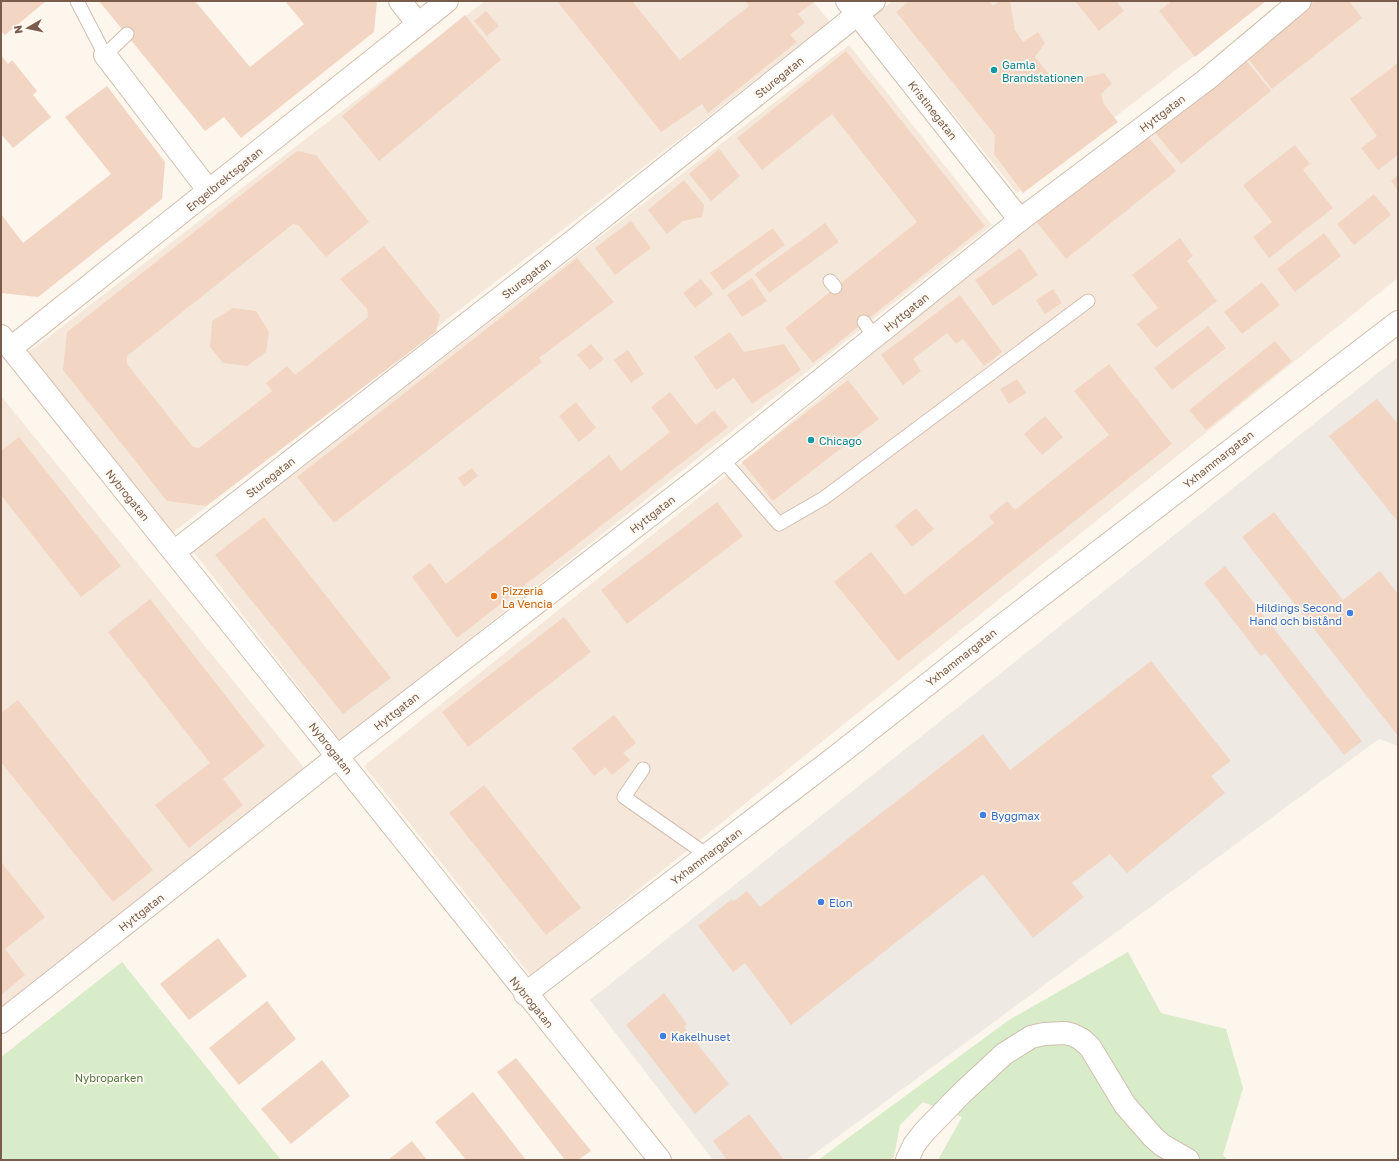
<svg xmlns="http://www.w3.org/2000/svg" width="1399" height="1161" viewBox="0 0 1399 1161" font-family="'Golos Text',sans-serif">
	<style>
		.residential { fill: #f5e8da }
		.industrial { fill: #efe9e4 }
		.green { fill: #d8ecc9 }
		.building { fill: #f3d5c3 }
		.lines { fill: none; stroke-linecap: round; stroke-linejoin: round }
		.lane-casing { stroke: #d1beb0; stroke-width: 15 }
		.street-casing { stroke: #d1beb0; stroke-width: 24 }
		.secondary-casing { stroke: #d6c0b0; stroke-width: 24 }
		.lane { stroke: #fff; stroke-width: 13 }
		.street { stroke: #fff; stroke-width: 22 }
		.secondary { stroke: #fff; stroke-width: 22 }
		.culture-dot { fill: #0f9aa8; stroke: #fffaf3; stroke-width: 1.5 }
		.food-dot { fill: #e8710a; stroke: #fffaf3; stroke-width: 1.5 }
		.shop-dot { fill: #3f7fe0; stroke: #fffaf3; stroke-width: 1.5 }
		.labels { text-anchor: middle; dominant-baseline: central; stroke-width: 3.5; stroke-linejoin: round; paint-order: stroke }
		.culture-label { font-size: 11px; fill: #0d838f; stroke: #fffaf3; text-anchor: start }
		.street-label { font-size: 11px; fill: #7a5c4d; stroke: #fffaf3 }
		.food-label { font-size: 11px; fill: #c56008; stroke: #fffaf3; text-anchor: start }
		.shop-label { font-size: 11px; fill: #366cbe; stroke: #fffaf3; text-anchor: start }
		.park-label { font-size: 11px; fill: #537a41; stroke: #fffaf3 }
	</style>
	<rect width="100%" height="100%" fill="#fdf6ec"/>
	<g class="residential">
		<polygon points="485,1 813,1 830,22 171,534 29,352"/>
		<polygon points="893,1 1265,1 1017,193 874,15"/>
		<polygon points="1303,1 1398,1 1398,278 531,976 364,766 738,466 1028,225"/>
		<polygon points="849,45 992,225 341,741 193,551"/>
		<polygon points="1,396 306,770 1,1010"/>
	</g>
	<polygon class="industrial" points="1398,357 1398,746 1379,739 806,1160 713,1160 590,1000"/>
	<g class="green">
		<polygon points="1128,952 1161,1013 1226,1029 1243,1088 1223,1155 1228,1160 938,1160 962,1117 923,1102 900,1125 894,1157 890,1160 818,1160 1009,1020"/>
		<polygon points="122,962 281,1160 1,1160 1,1057"/>
	</g>
	<g class="building">
		<polygon points="1,1 46,1 5,35 1,31"/>
		<polygon points="99,1 195,1 250,67 304,24 285,1 377,1 374,32 241,138 224,117 205,131"/>
		<polygon points="557,1 632,1 680,60 749,6 745,1 815,1 798,14 805,23 790,35 797,42 708,113 702,104 661,132"/>
		<polygon points="909,1 990,1 993,6 999,1 1010,1 1015,30 1023,42 1038,32 1045,43 1035,57 1057,84 1104,73 1112,84 1101,94 1104,104 1118,122 1023,193 994,154 995,135 896,12"/>
		<polygon points="1075,1 1116,1 1124,11 1099,31"/>
		<polygon points="1172,1 1266,1 1195,57 1159,11"/>
		<polygon points="1315,1 1349,1 1362,18 1272,89 1246,56"/>
		<polygon points="486,11 499,26 487,36 474,21"/>
		<polygon points="465,15 501,60 379,161 342,116"/>
		<polygon points="846,51 985,226 813,363 785,328 917,222 832,114 762,170 737,138"/>
		<polygon points="1,55 8,64 12,60 37,91 33,95 51,117 13,148 1,134"/>
		<polygon points="1244,58 1271,91 1181,164 1154,131"/>
		<polygon points="1398,63 1398,155 1378,170 1361,148 1377,136 1350,99"/>
		<polygon points="107,86 165,162 162,199 38,297 1,293 1,214 23,243 111,174 65,117"/>
		<polygon points="1145,133 1176,171 1066,259 1035,220"/>
		<polygon points="1295,145 1310,164 1303,170 1333,208 1269,258 1253,237 1272,222 1243,185"/>
		<polygon points="719,149 740,176 711,201 689,174"/>
		<polygon points="297,151 316,155 369,222 326,257 298,225 293,224 127,356 127,364 193,447 199,448 272,391 266,383 287,366 295,375 368,317 367,309 340,279 384,246 440,315 436,332 206,506 167,501 63,370 67,332"/>
		<polygon points="1398,175 1398,191 1391,181"/>
		<polygon points="684,180 704,205 702,217 683,221 667,234 648,210"/>
		<polygon points="1374,194 1391,215 1354,245 1337,224"/>
		<polygon points="631,221 651,248 615,275 595,248"/>
		<polygon points="825,223 839,242 769,293 755,274"/>
		<polygon points="773,228 785,245 723,290 710,273"/>
		<polygon points="1324,233 1341,256 1295,292 1277,269"/>
		<polygon points="1180,238 1193,256 1187,261 1217,301 1156,348 1137,324 1158,308 1132,275"/>
		<polygon points="1020,248 1038,275 993,306 975,280"/>
		<polygon points="577,258 614,302 539,358 542,362 334,523 297,477"/>
		<polygon points="752,278 767,301 742,317 727,295"/>
		<polygon points="701,279 713,294 695,308 683,293"/>
		<polygon points="1262,282 1280,305 1242,334 1224,312"/>
		<polygon points="1053,289 1062,303 1045,314 1036,300"/>
		<polygon points="960,295 1002,352 984,366 963,339 956,344 947,333 913,359 921,371 903,385 881,355"/>
		<polygon points="233,308 256,311 269,332 266,352 247,366 223,363 210,347 212,321"/>
		<polygon points="1208,326 1226,348 1172,390 1154,368"/>
		<polygon points="730,332 744,352 784,344 801,370 752,404 734,378 716,390 694,357"/>
		<polygon points="1275,341 1292,361 1206,430 1189,410"/>
		<polygon points="591,344 604,359 590,370 577,355"/>
		<polygon points="628,350 644,374 631,383 614,360"/>
		<polygon points="1109,364 1172,444 898,661 834,582 871,552 905,595 994,523 989,516 1007,501 1015,510 1109,435 1074,391"/>
		<polygon points="1017,379 1026,393 1009,404 1000,389"/>
		<polygon points="848,380 879,419 773,501 742,462"/>
		<polygon points="670,392 696,425 714,410 728,427 457,638 412,577 430,563 446,584 609,455 621,471 670,432 651,407"/>
		<polygon points="1377,399 1398,424 1398,522 1329,436"/>
		<polygon points="576,402 596,428 579,442 559,416"/>
		<polygon points="1045,416 1063,437 1042,455 1024,434"/>
		<polygon points="19,437 121,566 81,597 1,495 1,451"/>
		<polygon points="472,468 478,476 464,487 458,478"/>
		<polygon points="717,502 743,536 627,624 601,590"/>
		<polygon points="916,508 934,529 912,547 895,526"/>
		<polygon points="1274,512 1343,600 1380,571 1398,594 1398,736 1242,537"/>
		<polygon points="264,517 391,678 343,714 215,555"/>
		<polygon points="1225,566 1362,741 1344,755 1265,653 1261,656 1204,583"/>
		<polygon points="150,599 265,746 223,779 243,805 189,848 155,805 210,763 108,632"/>
		<polygon points="564,617 591,652 468,747 442,712"/>
		<polygon points="1151,661 1231,761 1211,776 1225,793 1127,873 1110,854 1072,883 1084,897 1033,938 983,874 791,1025 745,963 733,972 698,926 732,899 734,901 747,891 760,907 983,734 1010,770"/>
		<polygon points="18,700 153,870 113,902 1,762 1,713"/>
		<polygon points="614,715 636,743 623,753 630,760 612,775 605,767 594,776 572,748"/>
		<polygon points="484,785 581,908 546,935 449,813"/>
		<polygon points="1,862 45,917 5,949 25,975 1,995"/>
		<polygon points="218,938 247,976 189,1020 160,984"/>
		<polygon points="664,993 687,1024 684,1027 729,1084 695,1114 626,1025"/>
		<polygon points="267,1001 296,1039 239,1085 209,1048"/>
		<polygon points="516,1058 591,1151 578,1160 565,1160 497,1072"/>
		<polygon points="322,1060 350,1096 291,1144 261,1109"/>
		<polygon points="473,1092 526,1160 466,1160 435,1122"/>
		<polygon points="749,1114 784,1160 727,1160 713,1141"/>
		<polygon points="412,1141 427,1160 388,1160"/>
	</g>
	<g class="lines">
		<g class="lane-casing">
			<g id="lane">
				<polyline points="77,1 105,55 127,34"/>
				<polyline points="830,281 835,287"/>
				<polyline points="864,322 874,337"/>
				<polyline points="722,459 779,524 824,498 1088,301"/>
				<polyline points="643,769 624,797 707,855"/>
			</g>
		</g>
		<g class="street-casing">
			<g id="street">
				<polyline points="400,1 418,24"/>
				<polyline points="847,1 1020,220"/>
				<polyline points="105,55 209,191"/>
				<polyline points="174,552 572,242 874,1"/>
				<polyline points="525,994 838,755 999,628 1398,322"/>
				<polyline points="1,1022 338,756 705,473 1020,220 1206,80 1300,1"/>
				<polyline points="907,1160 914,1145 924,1132 962,1093 1004,1054 1031,1037 1044,1034 1065,1033 1073,1035 1081,1039 1090,1047 1125,1105 1153,1137 1162,1145 1188,1160"/>
			</g>
		</g>
		<g class="secondary-casing">
			<g id="secondary">
				<path d="M1 336C222 609 439 887 660 1160"/>
				<polyline points="11,348 447,1"/>
			</g>
		</g>
		<use href="#lane" class="lane"/>
		<use href="#street" class="street"/>
		<use href="#secondary" class="secondary"/>
	</g>
	<g class="culture-dot">
		<circle cx="994" cy="70" r="4"/>
		<circle cx="811" cy="440" r="4"/>
	</g>
	<circle class="food-dot" cx="494" cy="596" r="4"/>
	<g class="shop-dot">
		<circle cx="1350" cy="613" r="4"/>
		<circle cx="983" cy="815" r="4"/>
		<circle cx="821" cy="902" r="4"/>
		<circle cx="663" cy="1036" r="4"/>
	</g>
	<g class="labels">
		<g class="culture-label">
			<text x="1002" y="64">Gamla<tspan x="1002" dy="13">Brandstationen</tspan></text>
			<text x="819" y="440">Chicago</text>
		</g>
		<g class="street-label">
			<text transform="translate(779 77) rotate(-39)">Sturegatan</text>
			<text transform="translate(933 110) rotate(52)">Kristinegatan</text>
			<text transform="translate(1162 113) rotate(-37)">Hyttgatan</text>
			<text transform="translate(224 179) rotate(-39)">Engelbrektsgatan</text>
			<text transform="translate(526 278) rotate(-38)">Sturegatan</text>
			<text transform="translate(906 312) rotate(-39)">Hyttgatan</text>
			<text transform="translate(1218 459) rotate(-38)">Yxhammargatan</text>
			<text transform="translate(270 477) rotate(-38)">Sturegatan</text>
			<text transform="translate(128 495) rotate(51)">Nybrogatan</text>
			<text transform="translate(652 514) rotate(-38)">Hyttgatan</text>
			<text transform="translate(961 657) rotate(-38)">Yxhammargatan</text>
			<text transform="translate(396 711) rotate(-38)">Hyttgatan</text>
			<text transform="translate(331 748) rotate(52)">Nybrogatan</text>
			<text transform="translate(706 856) rotate(-37)">Yxhammargatan</text>
			<text transform="translate(141 912) rotate(-38)">Hyttgatan</text>
			<text transform="translate(532 1002) rotate(51)">Nybrogatan</text>
		</g>
		<g class="food-label">
			<text x="502" y="590">Pizzeria<tspan x="502" dy="13">La Vencia</tspan></text>
		</g>
		<g class="shop-label">
			<text x="1342" y="607" text-anchor="end">Hildings Second<tspan x="1342" dy="13">Hand och bistånd</tspan></text>
			<text x="991" y="815">Byggmax</text>
			<text x="829" y="902">Elon</text>
			<text x="671" y="1036">Kakelhuset</text>
		</g>
		<g class="park-label">
			<text x="109" y="1077">Nybroparken</text>
		</g>
	</g>
	<rect width="1399" height="1161" fill="none" stroke="#7a5c4d" stroke-width="4"/>
	<g transform="translate(28 28) rotate(261)" stroke="#fffaf3" stroke-width="3" paint-order="stroke">
	<path d="M0-3L7 15L0 10L-7 15Z" fill="#7a5c4d"/>
	<text y="-6" font-size="11" font-weight="bold" text-anchor="middle" fill="#7a5c4d">N</text>
	</g>
</svg>
